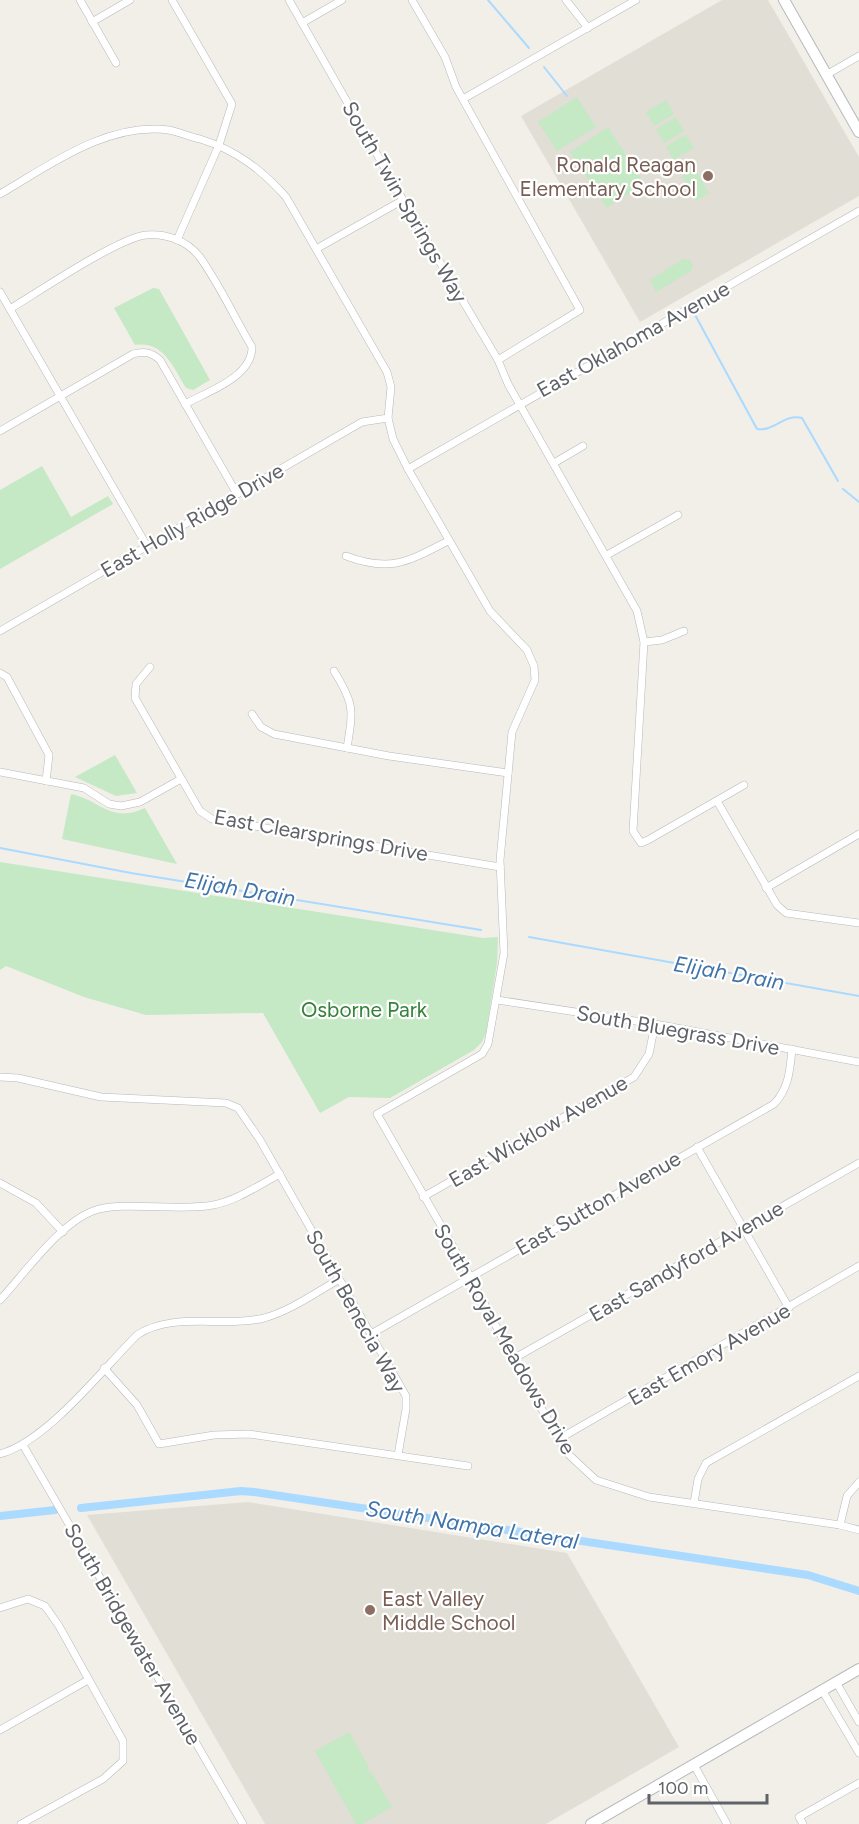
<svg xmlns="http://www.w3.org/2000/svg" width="859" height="1824" viewBox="0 0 859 1824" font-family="Figtree,sans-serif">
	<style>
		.education { fill: #e1ded6 }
		.green { fill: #c5e8c5 }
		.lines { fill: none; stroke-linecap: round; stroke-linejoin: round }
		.stream { stroke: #aadaff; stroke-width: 2 }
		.canal { stroke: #aadaff; stroke-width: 8 }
		.street-casing { stroke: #b5b8bc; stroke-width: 8 }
		.secondary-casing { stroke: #b6babf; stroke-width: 12 }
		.street { stroke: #fff; stroke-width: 7 }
		.secondary { stroke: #fff; stroke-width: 10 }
		.education-dot { fill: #8d6e63; stroke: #fff; stroke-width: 2 }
		.labels { text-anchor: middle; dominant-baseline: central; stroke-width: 4.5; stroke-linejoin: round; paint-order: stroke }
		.education-label { font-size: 21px; fill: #785e54; stroke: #fff; text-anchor: end }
		.street-label { font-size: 21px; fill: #5f6368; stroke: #fff }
		.park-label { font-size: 21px; fill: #348238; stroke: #fff }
		.water-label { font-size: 22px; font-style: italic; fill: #4174aa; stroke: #fff }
	</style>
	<rect width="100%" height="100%" fill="#f1efe8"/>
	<g class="education">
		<polygon points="722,0 768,0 859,157 859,196 640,322 521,116"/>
		<polygon points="248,1502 567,1553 679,1747 546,1824 265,1824 87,1515"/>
	</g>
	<g class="green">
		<polygon points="577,97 596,127 557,151 538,122"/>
		<polygon points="666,100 674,114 654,126 646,112"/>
		<polygon points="676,117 684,131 664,143 656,129"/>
		<polygon points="608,127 644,183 607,208 570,152"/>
		<polygon points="686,135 694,148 673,160 666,146"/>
		<polygon points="695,168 709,193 696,201 682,176"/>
		<polygon points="683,259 690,260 693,266 691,271 656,292 650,280"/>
		<path d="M153 288 159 289 210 380 193 390 186 388C173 367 164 341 135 345L114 308Z"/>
		<polygon points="42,466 71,517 108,496 113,504 0,569 0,490"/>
		<polygon points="115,755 137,793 116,796 75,777"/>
		<path d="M71 794C101 800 110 824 145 808L177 864 62 839Z"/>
		<polygon points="0,862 483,938 498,937 497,963 486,1033 482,1042 474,1050 390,1098 349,1097 320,1113 263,1013 146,1015 84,997 6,966 0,970"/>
		<polygon points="349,1732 369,1767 367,1771 372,1773 392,1807 362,1824 356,1824 315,1751"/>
	</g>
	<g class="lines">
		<g class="stream">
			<polyline points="488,0 529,48"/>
			<polyline points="544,67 567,96"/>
			<path d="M694 313 757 429C774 432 785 413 802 418L838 481"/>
			<polyline points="843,489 859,502"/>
			<polyline points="0,848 131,873 481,930"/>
			<polyline points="529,937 859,996"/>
		</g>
		<g class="canal">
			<polyline points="81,1508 241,1491 254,1492 808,1575 859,1591"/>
			<polyline points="0,1516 55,1510"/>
		</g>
		<g class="street-casing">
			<g id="street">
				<polyline points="80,0 116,63"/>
				<polyline points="172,0 232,104 219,145 177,240"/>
				<polyline points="289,0 403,200 498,360 508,384 637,611 644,642 633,831 641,843 648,840 744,785"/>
				<polyline points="412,0 445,57 456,87 580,310 498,360"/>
				<polyline points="566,0 588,28"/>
				<polyline points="92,22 130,0"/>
				<polyline points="302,23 342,0"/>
				<polyline points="826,75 859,56"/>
				<polyline points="463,99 636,0"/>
				<path d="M0 194C50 165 107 122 169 130 179 132 190 137 200 139 236 150 262 170 286 197L387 372 391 387 388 418 393 439 408 469 490 611 527 650 534 666 535 680 512 732 500 860 504 953 488 1044 482 1054 377 1114 470 1276 513 1359 567 1453 596 1480 649 1497 840 1525 859 1530"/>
				<polyline points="316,249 403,200"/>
				<polyline points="0,292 147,546"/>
				<path d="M10 309C38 292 118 238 146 235 165 233 186 240 199 256 219 283 234 317 252 347 252 377 209 391 185 404"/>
				<path d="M0 431 133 354C144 351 151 352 160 360L237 494"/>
				<polyline points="554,463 583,446"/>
				<polyline points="408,469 859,211"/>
				<polyline points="607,555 678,515"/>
				<path d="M346 556C391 573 409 561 448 541"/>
				<polyline points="0,631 362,422 388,418"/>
				<polyline points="644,642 662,640 684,631"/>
				<polyline points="150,667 136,684 135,698 200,811 212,819 500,867"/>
				<path d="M334 671C355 705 353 710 347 748"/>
				<polyline points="0,673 7,677 49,755 46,781"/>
				<polyline points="252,714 261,727 274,734 389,756 508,773"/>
				<polyline points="0,772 84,788 109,804 121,806 140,802 181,779"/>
				<polyline points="717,801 777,905 786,913 859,923"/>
				<polyline points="766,888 859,834"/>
				<polyline points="497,1000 655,1024 859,1062"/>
				<polyline points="0,1077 18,1078 101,1097 226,1103 238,1108 260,1140 406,1396 406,1409 398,1455"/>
				<polyline points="697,1147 789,1308"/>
				<polyline points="0,1183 36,1203 63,1232"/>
				<polyline points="423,1197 634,1077 649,1054 655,1024"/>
				<path d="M0 1300C25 1273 59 1224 93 1211 122 1200 179 1212 213 1205 236 1201 259 1185 280 1174"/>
				<path d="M371 1334 774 1104C789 1088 790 1070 792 1049"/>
				<polyline points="513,1359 859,1163"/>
				<polyline points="104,1368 137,1405 159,1444 214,1435 249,1434 468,1466"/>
				<polyline points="559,1439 859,1266"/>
				<polyline points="23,1445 243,1824"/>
				<path d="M0 1454C47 1441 101 1371 137 1335 173 1311 223 1328 264 1318 290 1311 315 1293 338 1280"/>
				<polyline points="694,1503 698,1479 706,1463 859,1376"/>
				<polyline points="840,1525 847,1496 859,1482"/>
				<polyline points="0,1608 28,1599 45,1606 59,1626 123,1741 123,1761 103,1779 21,1824"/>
				<polyline points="836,1682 859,1722"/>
				<polyline points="822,1690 859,1753"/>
				<polyline points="0,1730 88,1680"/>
				<polyline points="694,1765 727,1824"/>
				<polyline points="803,1824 799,1817 859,1783"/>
			</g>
		</g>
		<g class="secondary-casing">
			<g id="secondary">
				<polyline points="784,0 859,132"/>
				<polyline points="591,1824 859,1669"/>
			</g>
		</g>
		<use href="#street" class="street"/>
		<use href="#secondary" class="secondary"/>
	</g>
	<g class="education-dot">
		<circle cx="708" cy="176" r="6"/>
		<circle cx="370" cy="1610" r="6"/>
	</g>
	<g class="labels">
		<g class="education-label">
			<text x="696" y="164">Ronald Reagan<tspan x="696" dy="24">Elementary School</tspan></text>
			<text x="382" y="1598" text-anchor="start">East Valley<tspan x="382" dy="24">Middle School</tspan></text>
		</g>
		<g class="street-label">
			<text transform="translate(405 202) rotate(60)">South Twin Springs Way</text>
			<text transform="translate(633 339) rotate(-29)">East Oklahoma Avenue</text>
			<text transform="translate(192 520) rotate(-30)">East Holly Ridge Drive</text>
			<text transform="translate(321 835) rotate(10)">East Clearsprings Drive</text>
			<text transform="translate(678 1030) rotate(10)">South Bluegrass Drive</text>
			<text transform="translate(538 1131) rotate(-30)">East Wicklow Avenue</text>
			<text transform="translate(598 1203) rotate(-30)">East Sutton Avenue</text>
			<text transform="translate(686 1261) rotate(-30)">East Sandyford Avenue</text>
			<text transform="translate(356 1311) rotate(61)">South Benecia Way</text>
			<text transform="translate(505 1339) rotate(60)">South Royal Meadows Drive</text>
			<text transform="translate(709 1354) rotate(-30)">East Emory Avenue</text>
			<text transform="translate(133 1634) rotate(60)">South Bridgewater Avenue</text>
		</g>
		<g class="park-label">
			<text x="364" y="1009">Osborne Park</text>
		</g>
		<g class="water-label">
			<text transform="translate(240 889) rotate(10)">Elijah Drain</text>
			<text transform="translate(729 973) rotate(10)">Elijah Drain</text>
			<text transform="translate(472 1525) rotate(9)">South Nampa Lateral</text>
		</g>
	</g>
	<path d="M649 1794v9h118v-9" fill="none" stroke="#5f6368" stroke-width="3"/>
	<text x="658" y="1794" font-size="18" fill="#5f6368" stroke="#ffffff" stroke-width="4.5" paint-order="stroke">100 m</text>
</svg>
